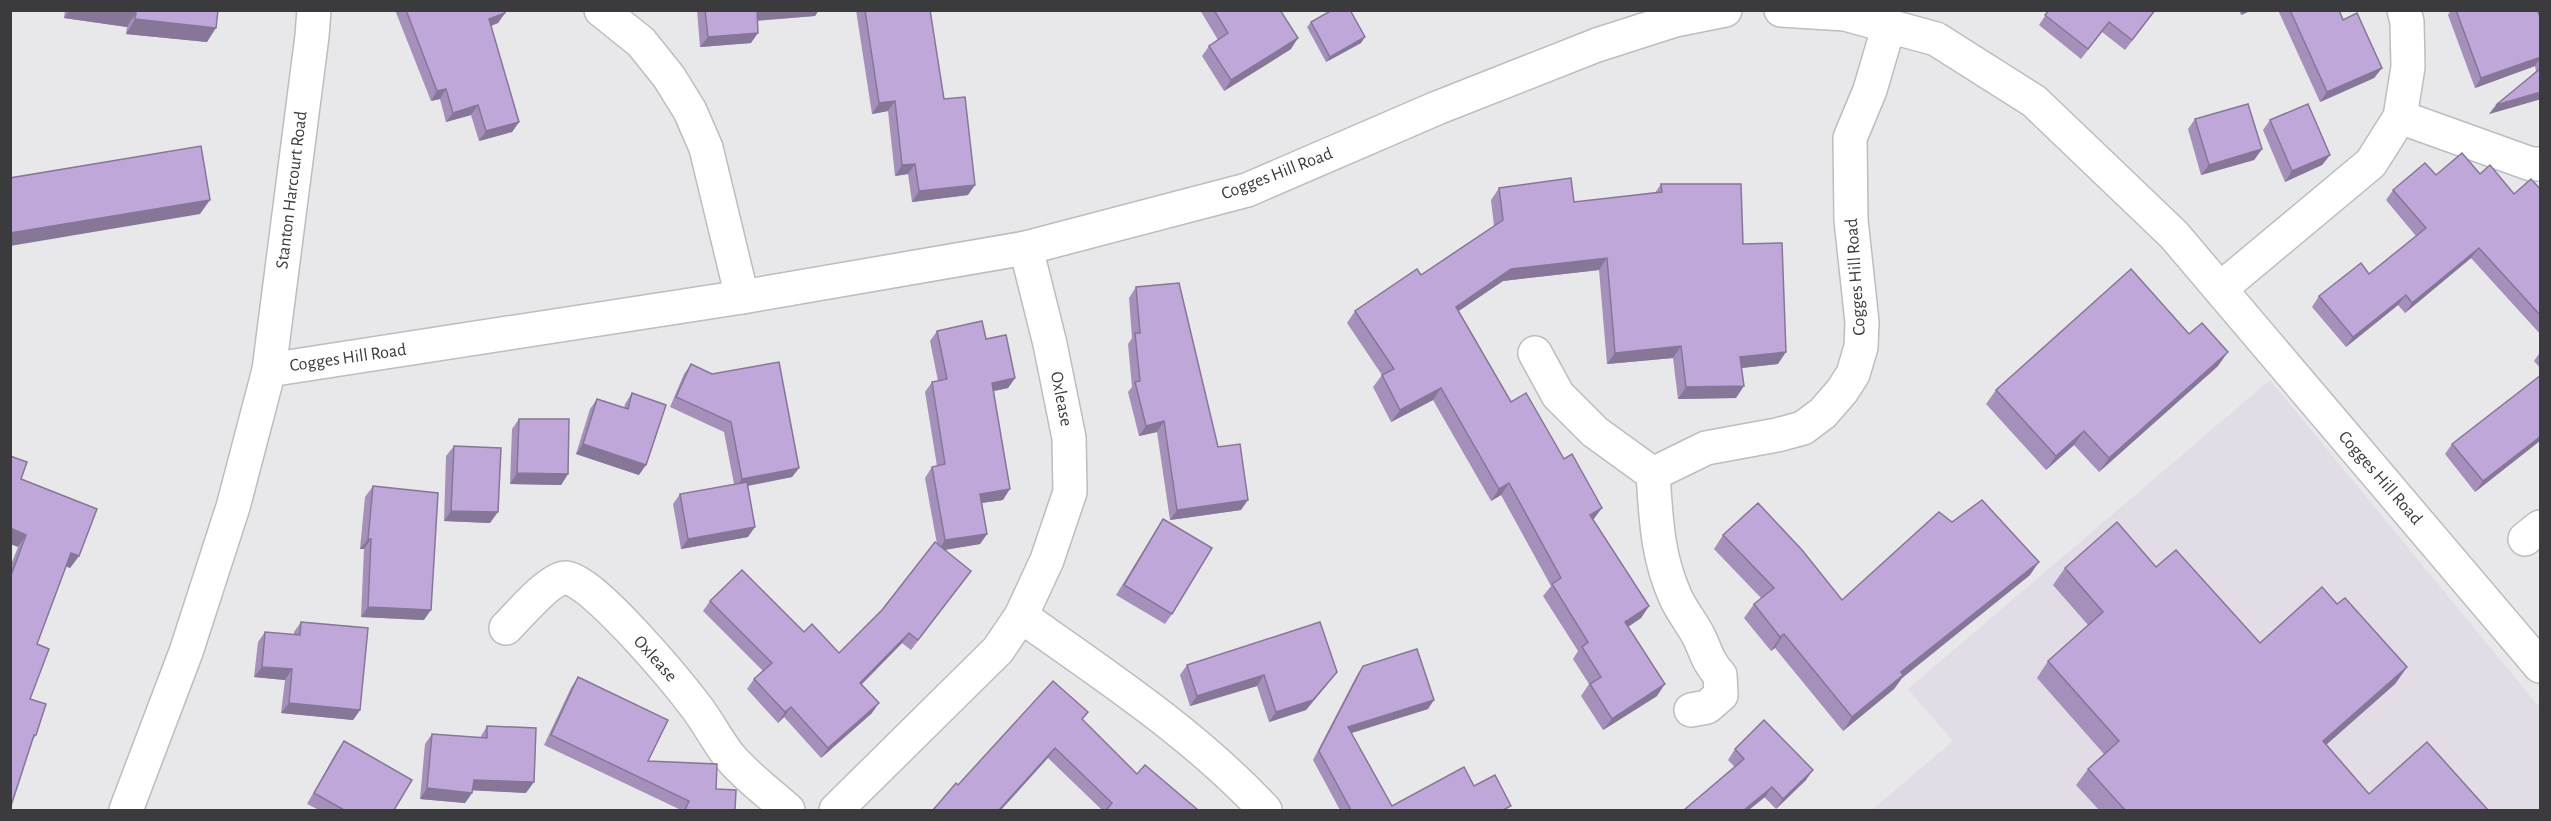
<svg xmlns="http://www.w3.org/2000/svg" width="2551" height="821" viewBox="0 0 2551 821" font-family="'Alegreya Sans',sans-serif">
	<style>
		.built { fill: #e1dce6 }
		.lines { fill: none; stroke-linecap: round; stroke-linejoin: round }
		.minor-casing { stroke: #bdbcbf; stroke-width: 36 }
		.minor { stroke: #fff; stroke-width: 33 }
		.wall { fill: #a490bb }
		.shaded-wall { fill: #867698 }
		.building { fill: #bfa8d9; stroke: #867698; stroke-width: 1.5 }
		.labels { text-anchor: middle; dominant-baseline: central; stroke-width: 5; stroke-linejoin: round; paint-order: stroke }
		.street-label { font-size: 18px; fill: #3b3a3c; stroke: #fff }
	</style>
	<rect width="100%" height="100%" fill="#e8e7ea"/>
	<polygon class="built" points="2270,380 2540,708 2540,810 1872,810 1953,741 1908,689"/>
	<g class="lines">
		<g class="minor-casing">
			<g id="minor">
				<polyline points="601,10 641,42 669,77 690,111 706,148 742,297"/>
				<polyline points="1781,10 1845,14 1936,39 2034,101 2174,235 2540,666"/>
				<polyline points="2400,117 2531,164 2540,164"/>
				<polyline points="2220,289 2371,163 2400,117 2408,67 2407,22 2404,10"/>
				<path d="M1535 353 1558 395 1595 432 1653 474C1656 517 1657 556 1675 596 1681 610 1691 622 1698 635 1707 652 1706 660 1720 675L1721 695 1707 707 1691 710"/>
				<polyline points="269,370 742,297 1026,248 1247,190 1437,108 1597,45 1675,20 1725,10"/>
				<polyline points="1653,474 1706,448 1777,435 1803,428 1823,413 1842,391 1853,374 1861,347 1862,322 1851,220 1850,138 1870,90 1889,25"/>
				<polyline points="2525,539 2540,527"/>
				<path d="M1021 616C1106 676 1194 734 1265 810"/>
				<path d="M506 628C518 616 549 579 565 578 591 577 679 684 697 708 709 724 718 742 730 757 747 777 769 793 788 810"/>
				<polyline points="126,810 186,652 233,507 269,370 312,36 314,10"/>
				<polyline points="836,810 998,650 1021,616 1047,560 1070,492 1069,438 1050,344 1026,248"/>
			</g>
		</g>
		<use href="#minor" class="minor"/>
	</g>
	<g class="wall">
		<polygon points="65,10 218,10 207,42 126,34 127,27 64,18"/>
		<polygon points="395,10 504,10 505,13 498,23 491,26 519,122 512,132 479,141 471,115 446,122 440,99 431,101"/>
		<polygon points="697,10 819,10 815,16 757,21 751,43 700,47"/>
		<polygon points="856,10 930,10 944,99 968,195 912,202 908,174 895,176 888,111 872,114"/>
		<polygon points="1200,10 1280,10 1291,49 1224,91 1202,56 1209,46 1218,40"/>
		<polygon points="2049,10 2156,10 2125,50 2102,32 2081,59 2039,25"/>
		<polygon points="2239,10 2252,10 2241,15"/>
		<polygon points="2278,10 2339,10 2343,20 2382,68 2374,78 2320,102"/>
		<polygon points="2451,10 2537,10 2541,19 2541,99 2489,114 2536,71 2535,66 2475,88 2448,15"/>
		<polygon points="1311,22 1361,43 1326,62 1307,27"/>
		<polygon points="2195,119 2262,149 2254,160 2201,175 2188,129"/>
		<polygon points="2270,120 2330,155 2322,165 2285,182 2263,130"/>
		<polygon points="2480,174 2514,194 2541,190 2541,335 2471,258 2405,313 2398,305 2346,347 2312,307 2319,296 2369,274 2416,236 2386,200 2393,190 2436,175"/>
		<polygon points="1661,184 1743,244 1778,364 1742,368 1736,398 1678,399 1673,358 1607,364 1599,270 1503,281 1458,311 1511,402 1593,520 1649,606 1641,618 1628,627 1657,696 1603,730 1581,696 1589,684 1573,659 1578,651 1543,596 1551,586 1501,495 1491,501 1433,400 1391,422 1373,387 1382,375 1347,323 1355,311 1421,275 1494,226 1491,200 1499,188 1574,202 1655,193"/>
		<polygon points="1136,287 1218,447 1241,510 1170,520 1157,432 1139,436 1128,392 1132,387 1128,344 1132,338 1129,298"/>
		<polygon points="937,331 986,339 1015,378 1008,388 993,391 1003,500 982,503 987,534 980,544 944,550 971,571 911,650 902,643 862,684 872,713 821,758 784,717 778,723 747,689 754,679 763,671 703,611 710,601 804,632 839,653 882,610 937,544 925,478 932,467 937,466 925,392 932,382 938,381 930,341"/>
		<polygon points="2189,334 2218,366 2099,472 2074,445 2046,470 1986,404 1996,390"/>
		<polygon points="2541,351 2541,369 2534,361"/>
		<polygon points="691,364 799,468 792,477 748,486 748,537 681,549 673,504 680,494 734,484 724,432 670,407 684,374"/>
		<polygon points="2541,375 2541,440 2475,492 2445,454 2452,444"/>
		<polygon points="632,393 639,475 576,454 590,409 597,399 624,408 625,404"/>
		<polygon points="519,419 568,474 561,485 510,484 512,429"/>
		<polygon points="454,446 490,523 444,521 446,456"/>
		<polygon points="21,479 79,556 70,568 66,566 37,644 30,699 36,735 32,741 10,809 10,567 18,547"/>
		<polygon points="373,486 424,620 361,617 364,549 360,549 365,497"/>
		<polygon points="1163,519 1172,614 1165,624 1116,595"/>
		<polygon points="1952,522 2030,575 1902,678 1894,689 1843,731 1775,648 1771,651 1744,618 1754,604 1761,598 1714,549 1723,535 1842,600"/>
		<polygon points="2156,567 2260,643 2337,604 2407,667 2395,684 2326,745 2369,794 2488,810 2099,810 2076,785 2088,769 2104,754 2037,678 2048,661 2088,625 2053,585 2065,568"/>
		<polygon points="301,622 360,710 353,720 281,713 285,680 254,677 258,642 265,632 294,635 294,632"/>
		<polygon points="1187,665 1329,682 1306,710 1269,722 1257,686 1190,706 1180,675"/>
		<polygon points="1363,666 1428,709 1351,733 1392,806 1474,786 1508,810 1340,810 1313,760 1357,675"/>
		<polygon points="578,677 648,761 716,789 735,810 681,810 544,745 571,688"/>
		<polygon points="1088,712 1082,720 1137,774 1198,810 1102,810 1048,758 958,785"/>
		<polygon points="487,726 526,793 473,790 472,793 465,803 420,799 425,744 432,734 480,738"/>
		<polygon points="344,741 394,810 319,810 307,804 337,751"/>
		<polygon points="1735,749 1806,780 1776,809 1728,760"/>
	</g>
	<g class="shaded-wall">
		<polygon points="70,10 121,10 136,13 127,27 64,18"/>
		<polygon points="764,10 819,10 815,16 749,21 757,11"/>
		<polygon points="2244,10 2252,10 2241,15"/>
		<polygon points="505,13 498,23 482,29 489,19"/>
		<polygon points="135,19 216,28 207,42 126,34"/>
		<polygon points="758,33 751,43 700,47 708,37"/>
		<polygon points="1365,37 1361,43 1326,62 1330,57"/>
		<polygon points="1298,38 1291,49 1224,91 1231,80"/>
		<polygon points="2541,57 2535,66 2475,88 2481,78"/>
		<polygon points="2382,68 2374,78 2320,102 2327,92"/>
		<polygon points="446,89 440,99 431,101 437,91"/>
		<polygon points="2541,92 2541,99 2489,114 2496,105"/>
		<polygon points="895,101 888,111 872,114 879,103"/>
		<polygon points="478,105 471,115 446,122 453,113"/>
		<polygon points="519,122 512,132 479,141 486,131"/>
		<polygon points="2262,149 2254,160 2201,175 2209,165"/>
		<polygon points="2330,155 2322,165 2285,182 2292,171"/>
		<polygon points="915,164 908,174 895,176 902,165"/>
		<polygon points="975,185 968,195 912,202 919,191"/>
		<polygon points="210,200 200,214 10,246 10,233"/>
		<polygon points="2479,248 2471,258 2405,313 2412,303"/>
		<polygon points="1607,258 1599,270 1503,281 1447,319 1456,307 1511,269"/>
		<polygon points="2406,295 2398,305 2346,347 2353,337"/>
		<polygon points="1681,346 1673,358 1607,364 1615,353"/>
		<polygon points="1786,352 1778,364 1732,369 1740,357"/>
		<polygon points="2228,352 2218,366 2099,472 2109,458"/>
		<polygon points="1015,378 1008,388 985,393 992,383"/>
		<polygon points="1744,386 1736,398 1678,399 1686,387"/>
		<polygon points="1441,388 1433,400 1391,422 1400,410"/>
		<polygon points="1164,421 1157,432 1139,436 1146,426"/>
		<polygon points="2084,431 2074,445 2046,470 2056,456"/>
		<polygon points="2541,436 2541,440 2475,492 2483,481"/>
		<polygon points="583,444 646,465 639,475 576,454"/>
		<polygon points="799,468 792,477 735,488 742,479"/>
		<polygon points="517,473 568,474 561,485 510,484"/>
		<polygon points="1509,483 1501,495 1491,501 1499,489"/>
		<polygon points="1010,489 1003,500 973,504 980,494"/>
		<polygon points="1248,500 1241,510 1170,520 1177,510"/>
		<polygon points="1602,508 1593,520 1590,515"/>
		<polygon points="451,511 498,512 490,523 444,521"/>
		<polygon points="755,527 748,537 681,549 688,539"/>
		<polygon points="10,528 26,535 18,547 10,544"/>
		<polygon points="987,534 980,544 938,551 945,540"/>
		<polygon points="368,539 371,539 364,549 360,549"/>
		<polygon points="71,553 79,556 70,568 63,565"/>
		<polygon points="2039,562 2030,575 1902,678 1894,689 1843,731 1852,717 1901,672"/>
		<polygon points="1649,606 1641,618 1617,634 1625,622"/>
		<polygon points="368,607 431,610 424,620 361,617"/>
		<polygon points="909,633 902,643 853,693 860,683"/>
		<polygon points="1784,634 1775,648 1771,651 1780,637"/>
		<polygon points="262,667 292,669 285,680 254,677"/>
		<polygon points="2407,667 2395,684 2311,758 2323,741"/>
		<polygon points="1337,672 1329,682 1306,710 1269,722 1276,712"/>
		<polygon points="1264,675 1257,686 1190,706 1197,696"/>
		<polygon points="1665,684 1657,696 1603,730 1612,719"/>
		<polygon points="1434,700 1428,709 1342,736 1348,727"/>
		<polygon points="289,703 360,710 353,720 281,713"/>
		<polygon points="879,703 872,713 821,758 828,748"/>
		<polygon points="791,707 784,717 778,723 785,712"/>
		<polygon points="1055,748 1048,758 1001,810 999,810"/>
		<polygon points="1813,770 1806,780 1776,809 1783,799"/>
		<polygon points="474,780 534,782 526,793 466,790"/>
		<polygon points="1772,787 1765,797 1749,810 1744,810"/>
		<polygon points="427,788 472,793 465,803 420,799"/>
	</g>
	<g class="building">
		<polygon points="121,10 218,10 216,28 135,19 136,13"/>
		<polygon points="406,10 504,10 505,13 489,19 519,122 486,131 478,105 453,113 446,89 437,91"/>
		<polygon points="705,10 764,10 757,11 758,33 708,37"/>
		<polygon points="865,10 930,10 944,99 965,97 975,185 919,191 915,164 902,165 895,101 879,103"/>
		<polygon points="1214,10 1280,10 1298,38 1231,80 1209,46 1228,33"/>
		<polygon points="1332,10 1350,10 1365,37 1330,57 1311,22"/>
		<polygon points="2049,10 2155,10 2132,40 2109,22 2088,49 2045,15"/>
		<polygon points="2290,10 2339,10 2343,20 2357,13 2382,68 2327,92"/>
		<polygon points="2456,10 2537,10 2541,19 2541,57 2481,78"/>
		<polygon points="2541,68 2541,92 2496,105"/>
		<polygon points="2248,104 2262,149 2209,165 2195,119"/>
		<polygon points="2308,104 2330,155 2292,171 2270,120"/>
		<polygon points="201,146 210,200 10,233 10,178"/>
		<polygon points="2462,153 2480,174 2490,165 2514,194 2531,179 2541,190 2541,316 2479,248 2412,303 2406,295 2353,337 2319,296 2361,263 2369,274 2426,228 2393,190 2425,163 2436,175"/>
		<polygon points="1571,178 1574,202 1662,192 1661,184 1741,184 1743,244 1782,243 1786,352 1740,357 1744,386 1686,387 1681,346 1615,353 1607,258 1511,269 1456,307 1511,402 1526,393 1564,459 1572,454 1602,508 1590,515 1649,606 1625,622 1665,684 1612,719 1590,684 1601,677 1582,647 1588,642 1552,584 1561,578 1509,483 1499,489 1441,388 1400,410 1382,375 1394,369 1355,311 1417,269 1421,275 1503,220 1499,188"/>
		<polygon points="2131,269 2189,334 2202,323 2228,352 2109,458 2084,431 2056,456 1996,390"/>
		<polygon points="1179,283 1218,447 1240,444 1248,500 1177,510 1164,421 1146,426 1135,382 1140,381 1135,333 1140,333 1136,287"/>
		<polygon points="982,321 986,339 1006,335 1015,378 992,383 1010,489 980,494 987,534 945,540 932,467 945,464 932,382 947,379 937,331"/>
		<polygon points="779,362 799,468 742,479 731,422 676,397 691,364 712,374"/>
		<polygon points="2541,375 2541,436 2483,481 2452,444"/>
		<polygon points="632,393 666,405 646,465 583,444 597,399 628,409"/>
		<polygon points="519,419 569,419 568,474 517,473"/>
		<polygon points="454,446 501,448 498,512 451,511"/>
		<polygon points="10,456 27,462 21,479 97,509 79,556 71,553 37,644 49,649 30,699 46,704 36,735 34,735 10,809 10,578 26,535 10,528"/>
		<polygon points="747,482 755,527 688,539 680,494"/>
		<polygon points="373,486 438,493 431,610 368,607 371,539 368,539"/>
		<polygon points="1982,500 2039,562 1901,672 1903,675 1852,717 1784,634 1780,637 1754,604 1774,588 1723,535 1758,503 1802,550 1842,600 1939,512 1952,522"/>
		<polygon points="1163,519 1212,548 1172,614 1124,585"/>
		<polygon points="2117,522 2156,567 2176,550 2260,643 2322,587 2337,604 2345,598 2407,667 2323,741 2369,794 2427,742 2488,810 2125,810 2088,769 2119,741 2048,661 2103,612 2065,568"/>
		<polygon points="935,542 971,571 918,640 909,633 860,683 879,703 828,748 791,707 785,712 754,679 772,663 710,601 742,570 804,632 812,624 839,653 882,610"/>
		<polygon points="301,622 368,628 360,710 289,703 292,669 262,667 265,632 300,635"/>
		<polygon points="1320,622 1337,672 1313,700 1276,712 1264,675 1197,696 1187,665"/>
		<polygon points="1417,649 1434,700 1348,727 1392,806 1464,767 1474,786 1495,775 1511,806 1503,810 1351,810 1319,751 1363,666"/>
		<polygon points="578,677 668,720 648,761 717,764 716,789 736,790 735,810 685,810 689,801 551,735"/>
		<polygon points="1053,681 1088,712 1082,719 1137,774 1145,765 1198,810 1109,810 1107,809 1112,803 1055,748 999,810 933,810 956,783 958,785"/>
		<polygon points="1764,720 1813,770 1783,799 1772,787 1744,810 1684,810 1744,759 1735,749"/>
		<polygon points="487,726 536,728 534,782 474,780 472,793 427,788 432,734 487,738"/>
		<polygon points="344,741 412,780 394,810 344,810 314,793"/>
	</g>
	<g class="labels">
		<g class="street-label">
			<text transform="translate(1277 174) rotate(-21)">Cogges Hill Road</text>
			<text transform="translate(292 190) rotate(-83)">Stanton Harcourt Road</text>
			<text transform="translate(1856 277) rotate(-94)">Cogges Hill Road</text>
			<text transform="translate(348 358) rotate(-8)">Cogges Hill Road</text>
			<text transform="translate(1061 399) rotate(79)">Oxlease</text>
			<text transform="translate(2380 478) rotate(49)">Cogges Hill Road</text>
			<text transform="translate(655 659) rotate(48)">Oxlease</text>
		</g>
	</g>
	<rect width="2551" height="821" fill="none" stroke="#3b3a3c" stroke-width="24"/>
</svg>
